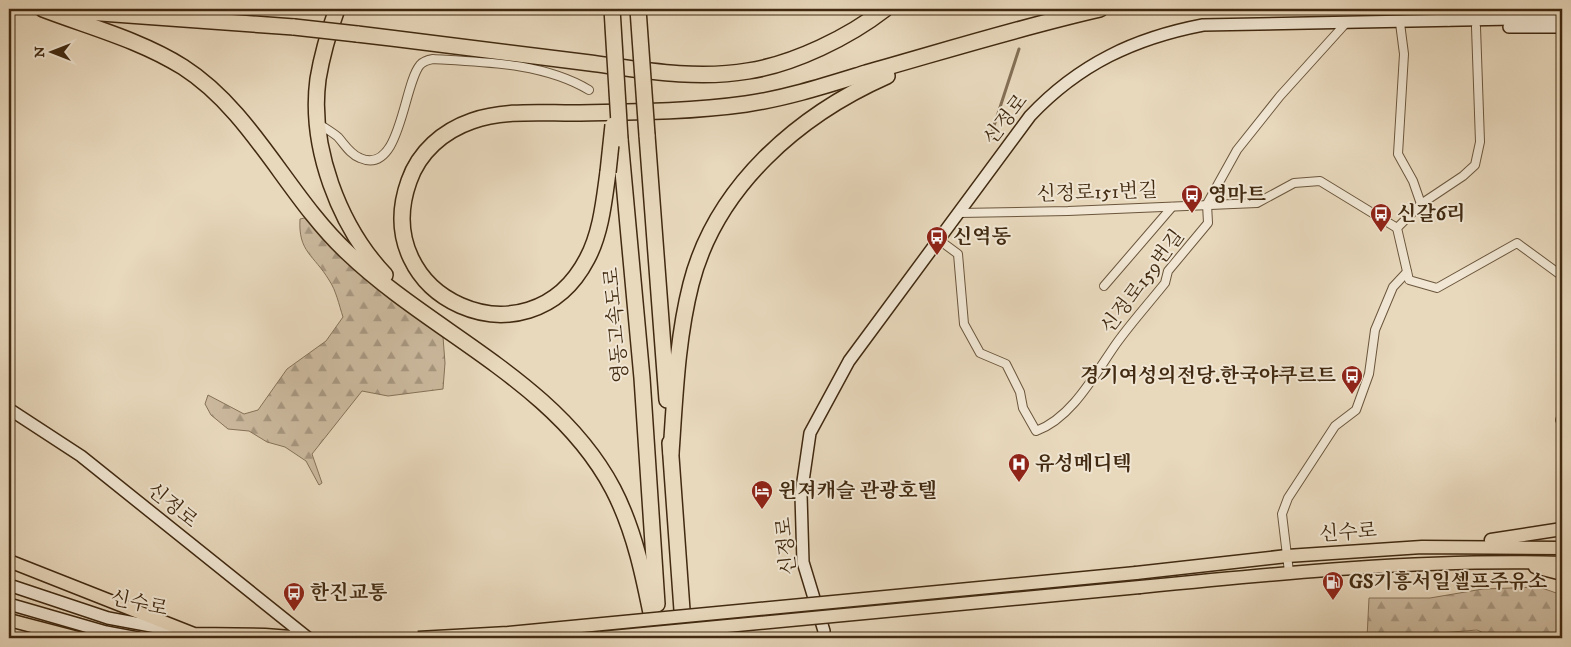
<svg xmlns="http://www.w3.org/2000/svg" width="1571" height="647" viewBox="0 0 1571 647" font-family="'IM FELL DW Pica','Noto Serif KR',serif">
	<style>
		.forest { fill: url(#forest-firs); stroke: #867258 }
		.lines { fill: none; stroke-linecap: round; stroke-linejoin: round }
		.stream { stroke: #836f55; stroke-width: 3 }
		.street-casing { stroke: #6b563c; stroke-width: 10 }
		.secondary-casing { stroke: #412a11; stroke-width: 14 }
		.primary-casing { stroke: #412a11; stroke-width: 15 }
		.highway-casing { stroke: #412a11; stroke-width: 18 }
		.street { stroke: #f0e6d3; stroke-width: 8 }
		.secondary { stroke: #f0e6d3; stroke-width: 11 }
		.primary { stroke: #e8d8bc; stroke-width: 12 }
		.highway { stroke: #e8d8bc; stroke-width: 15 }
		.primary-bridge-casing { stroke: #412a11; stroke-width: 15; stroke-linecap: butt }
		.highway-bridge-casing { stroke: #412a11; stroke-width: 18; stroke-linecap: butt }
		.primary-bridge { stroke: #e8d8bc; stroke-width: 12 }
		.highway-bridge { stroke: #e8d8bc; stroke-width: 15 }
		.labels { text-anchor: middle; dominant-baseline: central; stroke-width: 4; stroke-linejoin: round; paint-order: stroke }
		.street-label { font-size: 20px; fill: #412a11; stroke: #f0e6d3 }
		.poi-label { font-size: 20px; font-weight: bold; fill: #412a11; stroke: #f0e6d3; text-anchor: start }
	</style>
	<defs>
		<pattern id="forest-firs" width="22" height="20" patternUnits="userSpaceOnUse" patternTransform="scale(1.25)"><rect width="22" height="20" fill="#ccba9f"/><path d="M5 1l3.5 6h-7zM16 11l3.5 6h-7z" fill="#a79780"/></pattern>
	</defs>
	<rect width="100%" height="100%" fill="#e8d8bc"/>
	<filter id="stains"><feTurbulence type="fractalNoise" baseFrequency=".004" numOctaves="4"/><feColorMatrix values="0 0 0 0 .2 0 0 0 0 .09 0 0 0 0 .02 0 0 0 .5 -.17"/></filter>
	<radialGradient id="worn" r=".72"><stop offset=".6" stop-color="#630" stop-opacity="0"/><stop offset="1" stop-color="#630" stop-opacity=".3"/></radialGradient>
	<g class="forest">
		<path d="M309 217 406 307 443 337 445 363 443 389 388 396 362 391 312 454 322 483 319 485 306 461 285 447 267 442 249 431 228 429 211 415 205 404 208 395 244 414 258 410 287 369 326 341 343 317C339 305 336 290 329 280 314 255 298 252 300 219Z"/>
		<polygon points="1539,587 1562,595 1562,638 1495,638 1477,630 1440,633 1430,638 1367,638 1369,598 1430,598 1483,589"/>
	</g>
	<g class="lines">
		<polyline class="stream" points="990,138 1019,49"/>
		<g class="street-casing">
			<g id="street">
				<polyline points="1400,23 1404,54 1398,154 1413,181 1421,204"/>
				<polyline points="1476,27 1480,142 1475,165 1463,176 1421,204 1397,228 1409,280 1437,288 1517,243 1562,276"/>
				<path d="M319 124C325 128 332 132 338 137 345 145 350 154 360 158 401 176 403 85 420 65 423 61 428 60 433 59 485 62 544 63 589 90"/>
				<polyline points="959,213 1068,211 1257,203 1294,183 1320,181 1397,228"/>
				<path d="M939 240 958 254 964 324 980 353 1006 364 1020 392 1023 408 1036 431C1072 418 1095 374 1116 344 1131 323 1149 303 1165 283L1168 271 1208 223 1207 204 1237 150 1280 96 1346 23"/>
				<polyline points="1104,286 1172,207"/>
				<polyline points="1562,414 1560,420 1562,425"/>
				<polyline points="1289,572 1282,514 1288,498 1335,426 1356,410 1369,374 1375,330 1393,287 1407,272"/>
			</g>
		</g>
		<g class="secondary-casing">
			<g id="secondary">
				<polyline points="1449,20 1466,11 1481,9"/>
				<polyline points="1509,27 1562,27"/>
				<polyline points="9,409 81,456 308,638"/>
				<polyline points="9,585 108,618 178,631"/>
				<polyline points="9,604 106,632 138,638"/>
				<path d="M823 638 824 631 803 562 801 495 810 433 849 361 1030 116C1079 64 1135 38 1203 25L1562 18"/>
			</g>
		</g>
		<g class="primary-casing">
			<g id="primary">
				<polyline points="1491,540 1562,529"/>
				<polyline points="9,561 194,634 265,635 304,638"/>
				<polyline points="1535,567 1562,574"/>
				<polyline points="1136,573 1287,556 1422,547 1562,548"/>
				<path d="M1140 587C1280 573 1421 559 1562 563"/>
				<polyline points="9,620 78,638"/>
			</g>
		</g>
		<g class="highway-casing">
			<g id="highway">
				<path d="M43 9C90 27 140 40 183 67 252 111 288 197 347 252 431 333 556 381 613 489 637 535 646 588 656 638"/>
				<path d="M337 9C329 31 322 55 318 79 309 147 339 226 385 275"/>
				<polyline points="59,10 294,27"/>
				<path d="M357 34C435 43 513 54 590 63 642 70 696 80 748 71 794 64 849 37 885 9"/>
				<polyline points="647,135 667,400"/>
				<polyline points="620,139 642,378 657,604"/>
				<path d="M608 172C604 201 601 233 587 259 529 370 367 298 409 181 419 152 443 131 472 121 503 110 539 113 572 113 631 112 689 112 746 104 787 98 827 85 866 73 944 51 1021 27 1100 9"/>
				<polyline points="670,443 684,638"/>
				<path d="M671 453C675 396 677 339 691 284 716 186 799 115 887 76"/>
			</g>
		</g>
		<use href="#street" class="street"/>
		<use href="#secondary" class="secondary"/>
		<use href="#primary" class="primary"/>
		<use href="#highway" class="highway"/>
		<g class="primary-bridge-casing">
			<g id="primary-bridge">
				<polyline points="418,638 508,633 1136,573"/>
				<polyline points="601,638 1140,587"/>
			</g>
		</g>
		<g class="highway-bridge-casing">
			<g id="highway-bridge">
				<polyline points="612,9 620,139"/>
				<polyline points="638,9 647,135"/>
				<polyline points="294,27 357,34"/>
				<polyline points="608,172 613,125"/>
			</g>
		</g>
		<use href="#primary-bridge" class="primary-bridge"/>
		<use href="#highway-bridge" class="highway-bridge"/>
	</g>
	<defs>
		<g id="bus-pin" transform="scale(1.125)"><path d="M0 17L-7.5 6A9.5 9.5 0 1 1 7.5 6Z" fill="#8f2418" stroke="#f0e6d3"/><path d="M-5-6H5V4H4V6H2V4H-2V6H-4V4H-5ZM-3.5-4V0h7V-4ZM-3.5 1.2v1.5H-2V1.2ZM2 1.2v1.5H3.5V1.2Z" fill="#fff"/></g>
		<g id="hospital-pin" transform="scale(1.125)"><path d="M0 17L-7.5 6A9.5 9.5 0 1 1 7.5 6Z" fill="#8f2418" stroke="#f0e6d3"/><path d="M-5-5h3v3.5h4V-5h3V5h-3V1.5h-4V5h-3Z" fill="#fff"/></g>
		<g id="hotel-pin" transform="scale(1.125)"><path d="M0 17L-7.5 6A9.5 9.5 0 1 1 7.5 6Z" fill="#8f2418" stroke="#f0e6d3"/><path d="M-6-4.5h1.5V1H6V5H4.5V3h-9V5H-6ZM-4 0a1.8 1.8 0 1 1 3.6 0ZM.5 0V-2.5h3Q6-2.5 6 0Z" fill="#fff"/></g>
		<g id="fuel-pin" transform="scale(1.125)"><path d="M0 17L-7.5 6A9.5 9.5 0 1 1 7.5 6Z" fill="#8f2418" stroke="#f0e6d3"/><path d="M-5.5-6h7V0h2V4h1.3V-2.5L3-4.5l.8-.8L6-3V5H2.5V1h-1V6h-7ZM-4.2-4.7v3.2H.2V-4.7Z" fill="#fff"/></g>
	</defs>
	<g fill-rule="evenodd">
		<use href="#bus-pin" x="1192" y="195"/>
		<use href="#bus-pin" x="1381" y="214"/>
		<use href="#bus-pin" x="937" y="237"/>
		<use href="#bus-pin" x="1352" y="376"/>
		<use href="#hospital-pin" x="1019" y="464"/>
		<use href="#hotel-pin" x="762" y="491"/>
		<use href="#fuel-pin" x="1333" y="582"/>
		<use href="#bus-pin" x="294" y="593"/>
	</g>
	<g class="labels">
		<g class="street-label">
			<text transform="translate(1006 120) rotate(-52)">신정로</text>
			<text transform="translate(1097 193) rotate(-2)">신정로151번길</text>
			<text transform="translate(1143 282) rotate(-53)">신정로159번길</text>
			<text transform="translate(617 325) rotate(-95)">영동고속도로</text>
			<text transform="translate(172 506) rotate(39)">신정로</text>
			<text transform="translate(1348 533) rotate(-4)">신수로</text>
			<text transform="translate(787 546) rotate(-96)">신정로</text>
			<text transform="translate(139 604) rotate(12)">신수로</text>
		</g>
		<g class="poi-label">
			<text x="1208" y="195">영마트</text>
			<text x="1397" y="214">신갈6리</text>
			<text x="953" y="237">신역동</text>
			<text x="1336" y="376" text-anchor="end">경기여성의전당.한국야쿠르트</text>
			<text x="1035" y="464">유성메디텍</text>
			<text x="778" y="491">윈져캐슬 관광호텔</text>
			<text x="1349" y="582">GS기흥서일셀프주유소</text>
			<text x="310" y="593">한진교통</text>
		</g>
	</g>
	<rect width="1571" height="647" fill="none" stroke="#e8d8bc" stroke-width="30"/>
	<rect x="10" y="10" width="1551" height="627" fill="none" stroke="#412a11" stroke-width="2.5"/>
	<rect x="15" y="15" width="1541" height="617" fill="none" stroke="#412a11"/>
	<g transform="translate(52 52) rotate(270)" stroke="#f0e6d3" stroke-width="4" paint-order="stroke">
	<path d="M0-4L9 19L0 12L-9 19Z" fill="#412a11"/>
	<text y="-8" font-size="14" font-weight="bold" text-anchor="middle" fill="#412a11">N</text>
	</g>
	<rect width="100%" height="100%" filter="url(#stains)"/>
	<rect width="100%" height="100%" fill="url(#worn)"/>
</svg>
